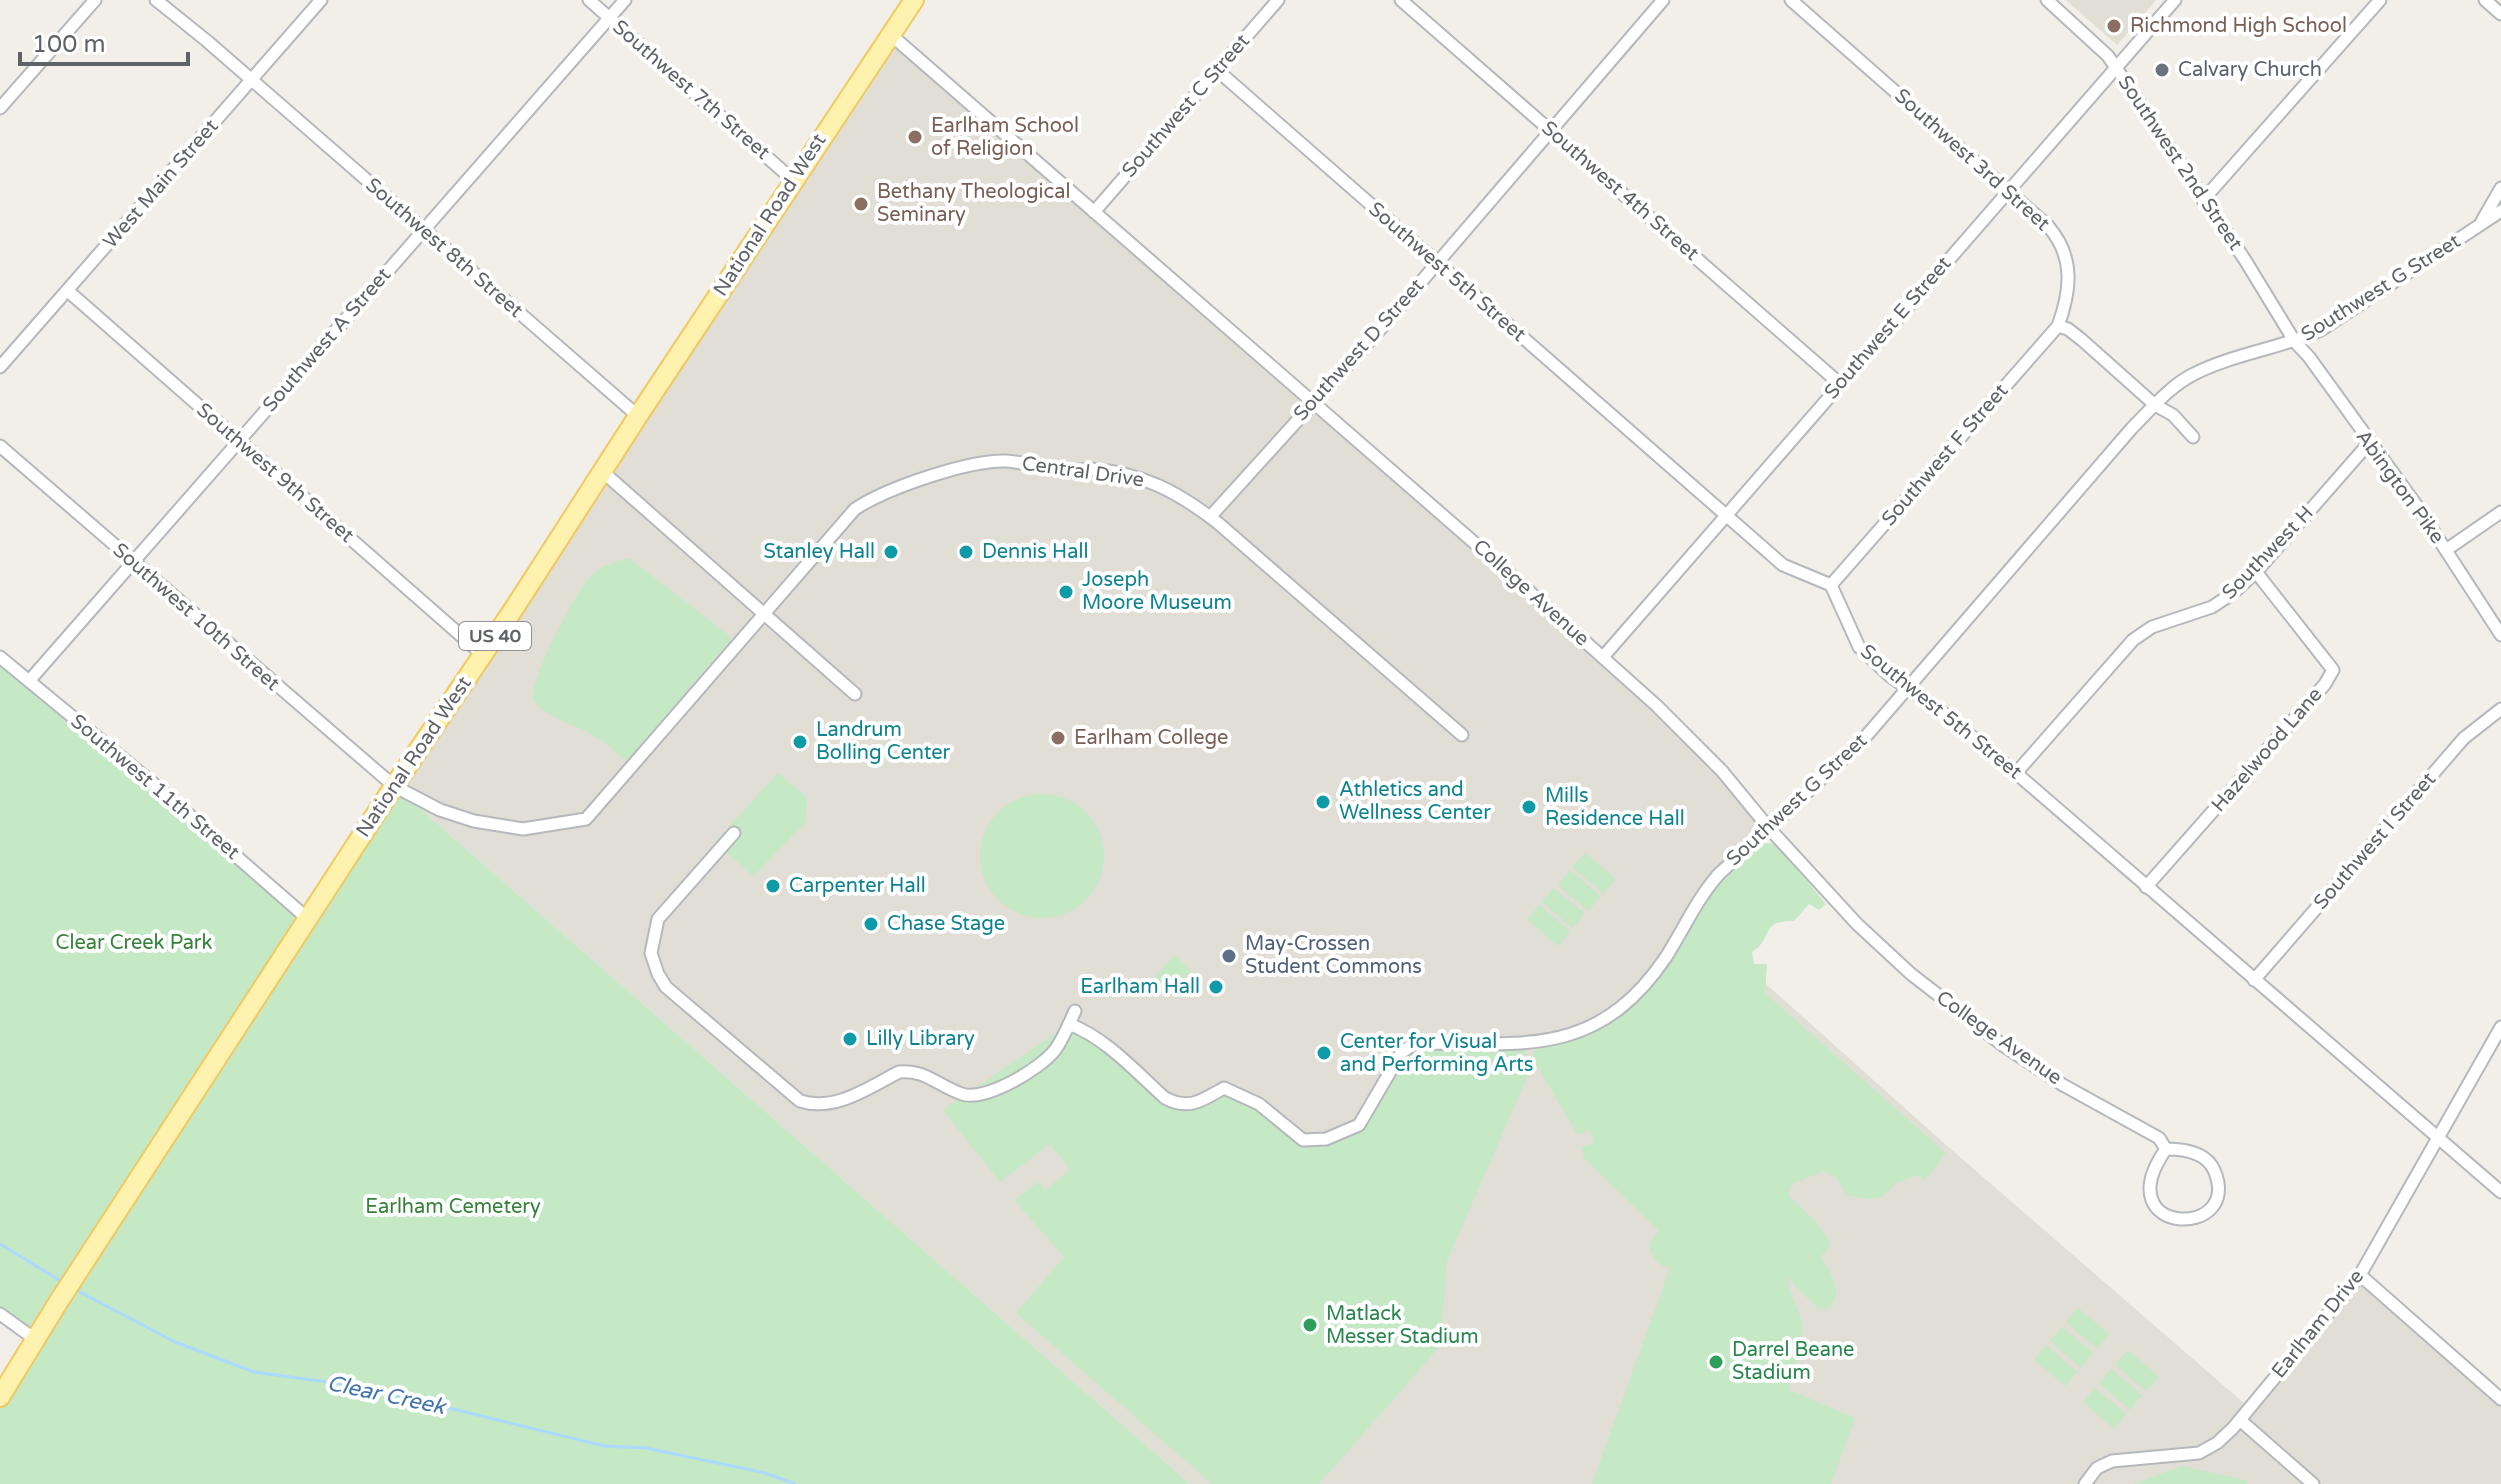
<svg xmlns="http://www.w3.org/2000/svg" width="2501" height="1484" viewBox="0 0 2501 1484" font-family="'Varela Round',sans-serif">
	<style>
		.education { fill: #e1ded6 }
		.green { fill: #c5e8c5 }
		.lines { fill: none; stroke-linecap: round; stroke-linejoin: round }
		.stream { stroke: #aadaff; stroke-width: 3 }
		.minor-casing { stroke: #b5b8bc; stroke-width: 15 }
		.primary-casing { stroke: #f2c960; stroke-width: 22 }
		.minor { stroke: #fff; stroke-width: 11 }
		.primary { stroke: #fff2af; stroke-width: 18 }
		.education-dot { fill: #8d6e63; stroke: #fff; stroke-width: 3 }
		.worship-dot { fill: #6b7280; stroke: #fff; stroke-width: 3 }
		.culture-dot { fill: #0f9aa8; stroke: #fff; stroke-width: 3 }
		.service-dot { fill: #5c6f8a; stroke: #fff; stroke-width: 3 }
		.leisure-dot { fill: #2e9e5b; stroke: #fff; stroke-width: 3 }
		.labels { text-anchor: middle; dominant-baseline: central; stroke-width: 8; stroke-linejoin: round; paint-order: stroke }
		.shield { fill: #fff; stroke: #8f9295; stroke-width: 2 }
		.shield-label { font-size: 18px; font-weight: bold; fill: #5f6368 }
		.education-label { font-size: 20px; fill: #785e54; stroke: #fff; text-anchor: start }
		.worship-label { font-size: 20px; fill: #5b616d; stroke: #fff; text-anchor: start }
		.street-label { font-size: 20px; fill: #5f6368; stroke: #fff }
		.culture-label { font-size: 20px; fill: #0d838f; stroke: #fff; text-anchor: start }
		.park-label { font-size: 20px; fill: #348238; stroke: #fff }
		.service-label { font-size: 20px; fill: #4e5e75; stroke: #fff; text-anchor: start }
		.leisure-label { font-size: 20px; fill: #27864d; stroke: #fff; text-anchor: start }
		.water-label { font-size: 22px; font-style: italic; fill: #4174aa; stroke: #fff }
	</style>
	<rect width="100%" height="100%" fill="#f1efe8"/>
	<g class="education">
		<polygon points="2066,0 2156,0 2117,45"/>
		<polygon points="890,34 1657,706 1768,827 1689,915 1945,1144 2245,1404 2360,1275 2501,1399 2501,1484 1190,1484 394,786"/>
	</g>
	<g class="green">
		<path d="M629 558 732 638 627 761C617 754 608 744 598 738 581 727 546 717 534 701 525 688 577 589 591 576 602 565 615 562 629 558Z"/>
		<polygon points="0,657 308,919 394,786 1190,1484 0,1484 0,1397 36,1340 0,1314"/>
		<polygon points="778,773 807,797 806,822 753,876 715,842"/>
		<circle cx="1042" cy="856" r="62"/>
		<path d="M1764 843 1776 844 1826 904 1819 910 1809 904 1794 921C1759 920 1774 939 1752 952L1754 964H1767L1765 993 1946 1153 1924 1181 1919 1175 1896 1183 1882 1197 1866 1199 1846 1195 1837 1178 1824 1171 1792 1184 1789 1196 1816 1222 1827 1236 1830 1246 1821 1256C1830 1274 1845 1291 1829 1308L1819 1309 1794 1285 1789 1276C1785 1291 1803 1313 1803 1332 1802 1350 1793 1372 1789 1390L1855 1418 1831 1484H1592L1670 1268C1657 1266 1652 1257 1649 1244L1659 1231 1584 1158 1581 1147 1594 1143 1590 1130 1577 1134 1532 1057 1535 1049C1576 1044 1609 1027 1638 998L1698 909 1726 875 1755 847Z"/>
		<polygon points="1585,853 1616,879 1603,893 1572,867"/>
		<polygon points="1570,870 1601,897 1588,911 1558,885"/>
		<polygon points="1554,888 1585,914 1573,928 1542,902"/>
		<polygon points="1540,905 1570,932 1558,946 1527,919"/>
		<polygon points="1175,955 1191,971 1170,992 1154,977"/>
		<polygon points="1069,1024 1176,1104 1224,1088 1259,1104 1303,1140 1359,1125 1415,1043 1522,1043 1531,1068 1447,1261 1440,1346 1319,1484 1212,1484 1016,1313 1064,1257 1014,1200 1038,1182 1045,1190 1070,1170 1050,1144 1000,1182 943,1110"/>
		<polygon points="2078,1308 2109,1334 2097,1349 2066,1322"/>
		<polygon points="2062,1327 2093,1353 2081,1368 2050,1341"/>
		<polygon points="2046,1345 2077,1372 2065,1386 2034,1360"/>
		<polygon points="2128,1350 2159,1377 2146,1391 2115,1365"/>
		<polygon points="2111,1369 2142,1395 2130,1410 2099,1383"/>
		<polygon points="2095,1388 2126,1414 2114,1429 2083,1402"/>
		<polygon points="2182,1466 2245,1480 2248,1484 2133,1484"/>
	</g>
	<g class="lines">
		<g class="stream">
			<polyline points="0,1244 64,1283"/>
			<polyline points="74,1289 175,1342 254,1372 363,1387 604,1446 646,1448 765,1473 795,1484"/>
		</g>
		<g class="minor-casing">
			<g id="minor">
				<polyline points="156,0 207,41 638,416"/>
				<polyline points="589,0 793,180"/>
				<polyline points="1401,0 1839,383"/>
				<path d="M1791 0 2048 226C2075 257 2071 290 2058 326L1831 585"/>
				<polyline points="2047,0 2108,56 2245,260 2295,342 2309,357 2419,509 2501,635"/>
				<polyline points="2485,0 2501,14"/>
				<polyline points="890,34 1493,559 1657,706 1722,771 1768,827 1857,924 1911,974 2004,1046 2063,1085 2159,1138 2166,1149"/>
				<polyline points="1217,70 1783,565 1831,585 1859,647 1890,676 1941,711 2016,773 2501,1192"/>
				<polyline points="0,108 95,0"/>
				<polyline points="2203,200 2380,0"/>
				<polyline points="1094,212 1278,0"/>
				<polyline points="2482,221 2501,188"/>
				<polyline points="68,291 482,654"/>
				<polyline points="2058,326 2068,329 2082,340 2155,405 2173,415 2193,437"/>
				<polyline points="0,367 321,0"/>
				<path d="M0 446 394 786 440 810 474 821 523 829 586 819 855 509C887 488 968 460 1006 461 1026 462 1046 470 1067 471 1075 472 1083 468 1091 469 1143 473 1178 492 1218 523L1462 735"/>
				<polyline points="603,472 855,694"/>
				<polyline points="1210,517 1384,325 1663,0"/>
				<polyline points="2446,550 2501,512"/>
				<polyline points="0,657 155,785 308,919"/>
				<polyline points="1603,657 2175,0"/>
				<polyline points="29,681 625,0"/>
				<polyline points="2016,773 2133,640 2152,627 2212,607 2233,593 2256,572 2369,443"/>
				<path d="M734 833 658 919 651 953 658 974 666 987 800 1101C835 1112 868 1088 899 1072 925 1069 938 1086 962 1094 985 1102 1040 1069 1055 1050 1063 1039 1069 1024 1075 1011"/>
				<polyline points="2146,887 2325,684 2333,670 2256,572"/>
				<polyline points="2254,980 2464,738 2501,709"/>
				<path d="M1069 1024C1106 1038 1136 1072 1165 1098 1190 1111 1202 1100 1224 1088L1259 1104 1303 1140 1326 1139 1359 1125 1401 1053 1415 1043C1522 1043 1597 1059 1666 957 1684 929 1696 900 1719 874L1861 742 2132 428C2150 410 2169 387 2192 375 2232 354 2279 349 2321 330L2501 211"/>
				<path d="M2166 1149C2183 1149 2206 1152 2214 1170 2245 1240 2104 1237 2166 1149Z"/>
				<polyline points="2360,1275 2501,1399"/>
				<polyline points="0,1314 36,1340"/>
				<polyline points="2240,1420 2313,1484"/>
				<polyline points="2085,1484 2097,1468 2112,1461 2199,1453 2217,1443 2233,1428 2360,1275 2501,1027"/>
			</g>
		</g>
		<g class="primary-casing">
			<polyline id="primary" points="0,1397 59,1301 394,786 515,607 638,416 914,0"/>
		</g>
		<use href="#minor" class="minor"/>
		<use href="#primary" class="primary"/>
	</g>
	<g class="education-dot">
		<circle cx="2114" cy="26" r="8"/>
		<circle cx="915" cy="137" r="8"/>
		<circle cx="861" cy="204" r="8"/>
		<circle cx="1058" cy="738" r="8"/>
	</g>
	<circle class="worship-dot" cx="2162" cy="70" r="8"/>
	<g class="culture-dot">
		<circle cx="891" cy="552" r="8"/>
		<circle cx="966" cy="552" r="8"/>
		<circle cx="1066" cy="592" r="8"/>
		<circle cx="800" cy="742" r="8"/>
		<circle cx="1323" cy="802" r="8"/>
		<circle cx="1529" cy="807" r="8"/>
		<circle cx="773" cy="886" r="8"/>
		<circle cx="871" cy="924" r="8"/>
		<circle cx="1216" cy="987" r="8"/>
		<circle cx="850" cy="1039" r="8"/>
		<circle cx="1324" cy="1053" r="8"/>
	</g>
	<circle class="service-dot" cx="1229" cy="956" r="8"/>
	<g class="leisure-dot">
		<circle cx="1310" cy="1325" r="8"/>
		<circle cx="1716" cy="1362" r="8"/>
	</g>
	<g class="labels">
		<rect class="shield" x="459" y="622" width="72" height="28" rx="6"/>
		<g class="shield-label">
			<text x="495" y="636">US 40</text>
		</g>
		<g class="education-label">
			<text x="2130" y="26">Richmond High School</text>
			<text x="931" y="126">Earlham School<tspan x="931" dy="23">of Religion</tspan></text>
			<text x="877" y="192">Bethany Theological<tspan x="877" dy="23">Seminary</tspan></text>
			<text x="1074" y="738">Earlham College</text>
		</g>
		<g class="worship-label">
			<text x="2178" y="70">Calvary Church</text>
		</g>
		<g class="street-label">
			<text transform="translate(691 90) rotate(41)">Southwest 7th Street</text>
			<text transform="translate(1186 106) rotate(-49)">Southwest C Street</text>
			<text transform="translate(1972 160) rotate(42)">Southwest 3rd Street</text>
			<text transform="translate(2180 163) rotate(56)">Southwest 2nd Street</text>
			<text transform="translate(161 184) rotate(-49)">West Main Street</text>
			<text transform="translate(1620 191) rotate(41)">Southwest 4th Street</text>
			<text transform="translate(770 215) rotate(-57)">National Road West</text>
			<text transform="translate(444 248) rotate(41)">Southwest 8th Street</text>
			<text transform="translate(1447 272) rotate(41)">Southwest 5th Street</text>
			<text transform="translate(2381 288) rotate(-32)">Southwest G Street</text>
			<text transform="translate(1888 328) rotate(-49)">Southwest E Street</text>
			<text transform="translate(327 340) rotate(-49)">Southwest A Street</text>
			<text transform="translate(1359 350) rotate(-48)">Southwest D Street</text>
			<text transform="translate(1945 455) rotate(-49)">Southwest F Street</text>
			<text transform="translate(1083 472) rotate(8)">Central Drive</text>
			<text transform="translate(275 473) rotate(41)">Southwest 9th Street</text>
			<text transform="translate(2400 487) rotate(54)">Abington Pike</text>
			<text transform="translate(2268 553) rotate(-46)">Southwest H</text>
			<text transform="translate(1531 593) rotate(42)">College Avenue</text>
			<text transform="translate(196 617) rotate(41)">Southwest 10th Street</text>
			<text transform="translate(1941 712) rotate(39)">Southwest 5th Street</text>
			<text transform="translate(2267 750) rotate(-49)">Hazelwood Lane</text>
			<text transform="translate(414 757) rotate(-56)">National Road West</text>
			<text transform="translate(155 787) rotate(40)">Southwest 11th Street</text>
			<text transform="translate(1797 800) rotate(-43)">Southwest G Street</text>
			<text transform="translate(2375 841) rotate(-49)">Southwest I Street</text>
			<text transform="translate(1999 1038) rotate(35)">College Avenue</text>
			<text transform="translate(2318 1324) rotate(-51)">Earlham Drive</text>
		</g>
		<g class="culture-label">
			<text x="875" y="552" text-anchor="end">Stanley Hall</text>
			<text x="982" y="552">Dennis Hall</text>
			<text x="1082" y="580">Joseph<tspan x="1082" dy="23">Moore Museum</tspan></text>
			<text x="816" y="730">Landrum<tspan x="816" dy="23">Bolling Center</tspan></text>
			<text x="1339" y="790">Athletics and<tspan x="1339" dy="23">Wellness Center</tspan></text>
			<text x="1545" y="796">Mills<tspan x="1545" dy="23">Residence Hall</tspan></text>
			<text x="789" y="886">Carpenter Hall</text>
			<text x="887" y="924">Chase Stage</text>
			<text x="1200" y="987" text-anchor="end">Earlham Hall</text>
			<text x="866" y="1039">Lilly Library</text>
			<text x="1340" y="1042">Center for Visual<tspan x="1340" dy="23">and Performing Arts</tspan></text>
		</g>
		<g class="park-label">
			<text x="134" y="943">Clear Creek Park</text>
			<text x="453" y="1207">Earlham Cemetery</text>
		</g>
		<g class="service-label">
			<text x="1245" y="944">May-Crossen<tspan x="1245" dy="23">Student Commons</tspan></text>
		</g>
		<g class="leisure-label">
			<text x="1326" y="1314">Matlack<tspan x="1326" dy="23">Messer Stadium</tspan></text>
			<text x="1732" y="1350">Darrel Beane<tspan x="1732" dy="23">Stadium</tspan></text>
		</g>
		<g class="water-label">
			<text transform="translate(386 1395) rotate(12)">Clear Creek</text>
		</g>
	</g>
	<path d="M20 52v12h168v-12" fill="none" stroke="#5f6368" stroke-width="4"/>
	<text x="32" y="52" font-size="24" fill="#5f6368" stroke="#ffffff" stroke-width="6" paint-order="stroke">100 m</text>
</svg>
